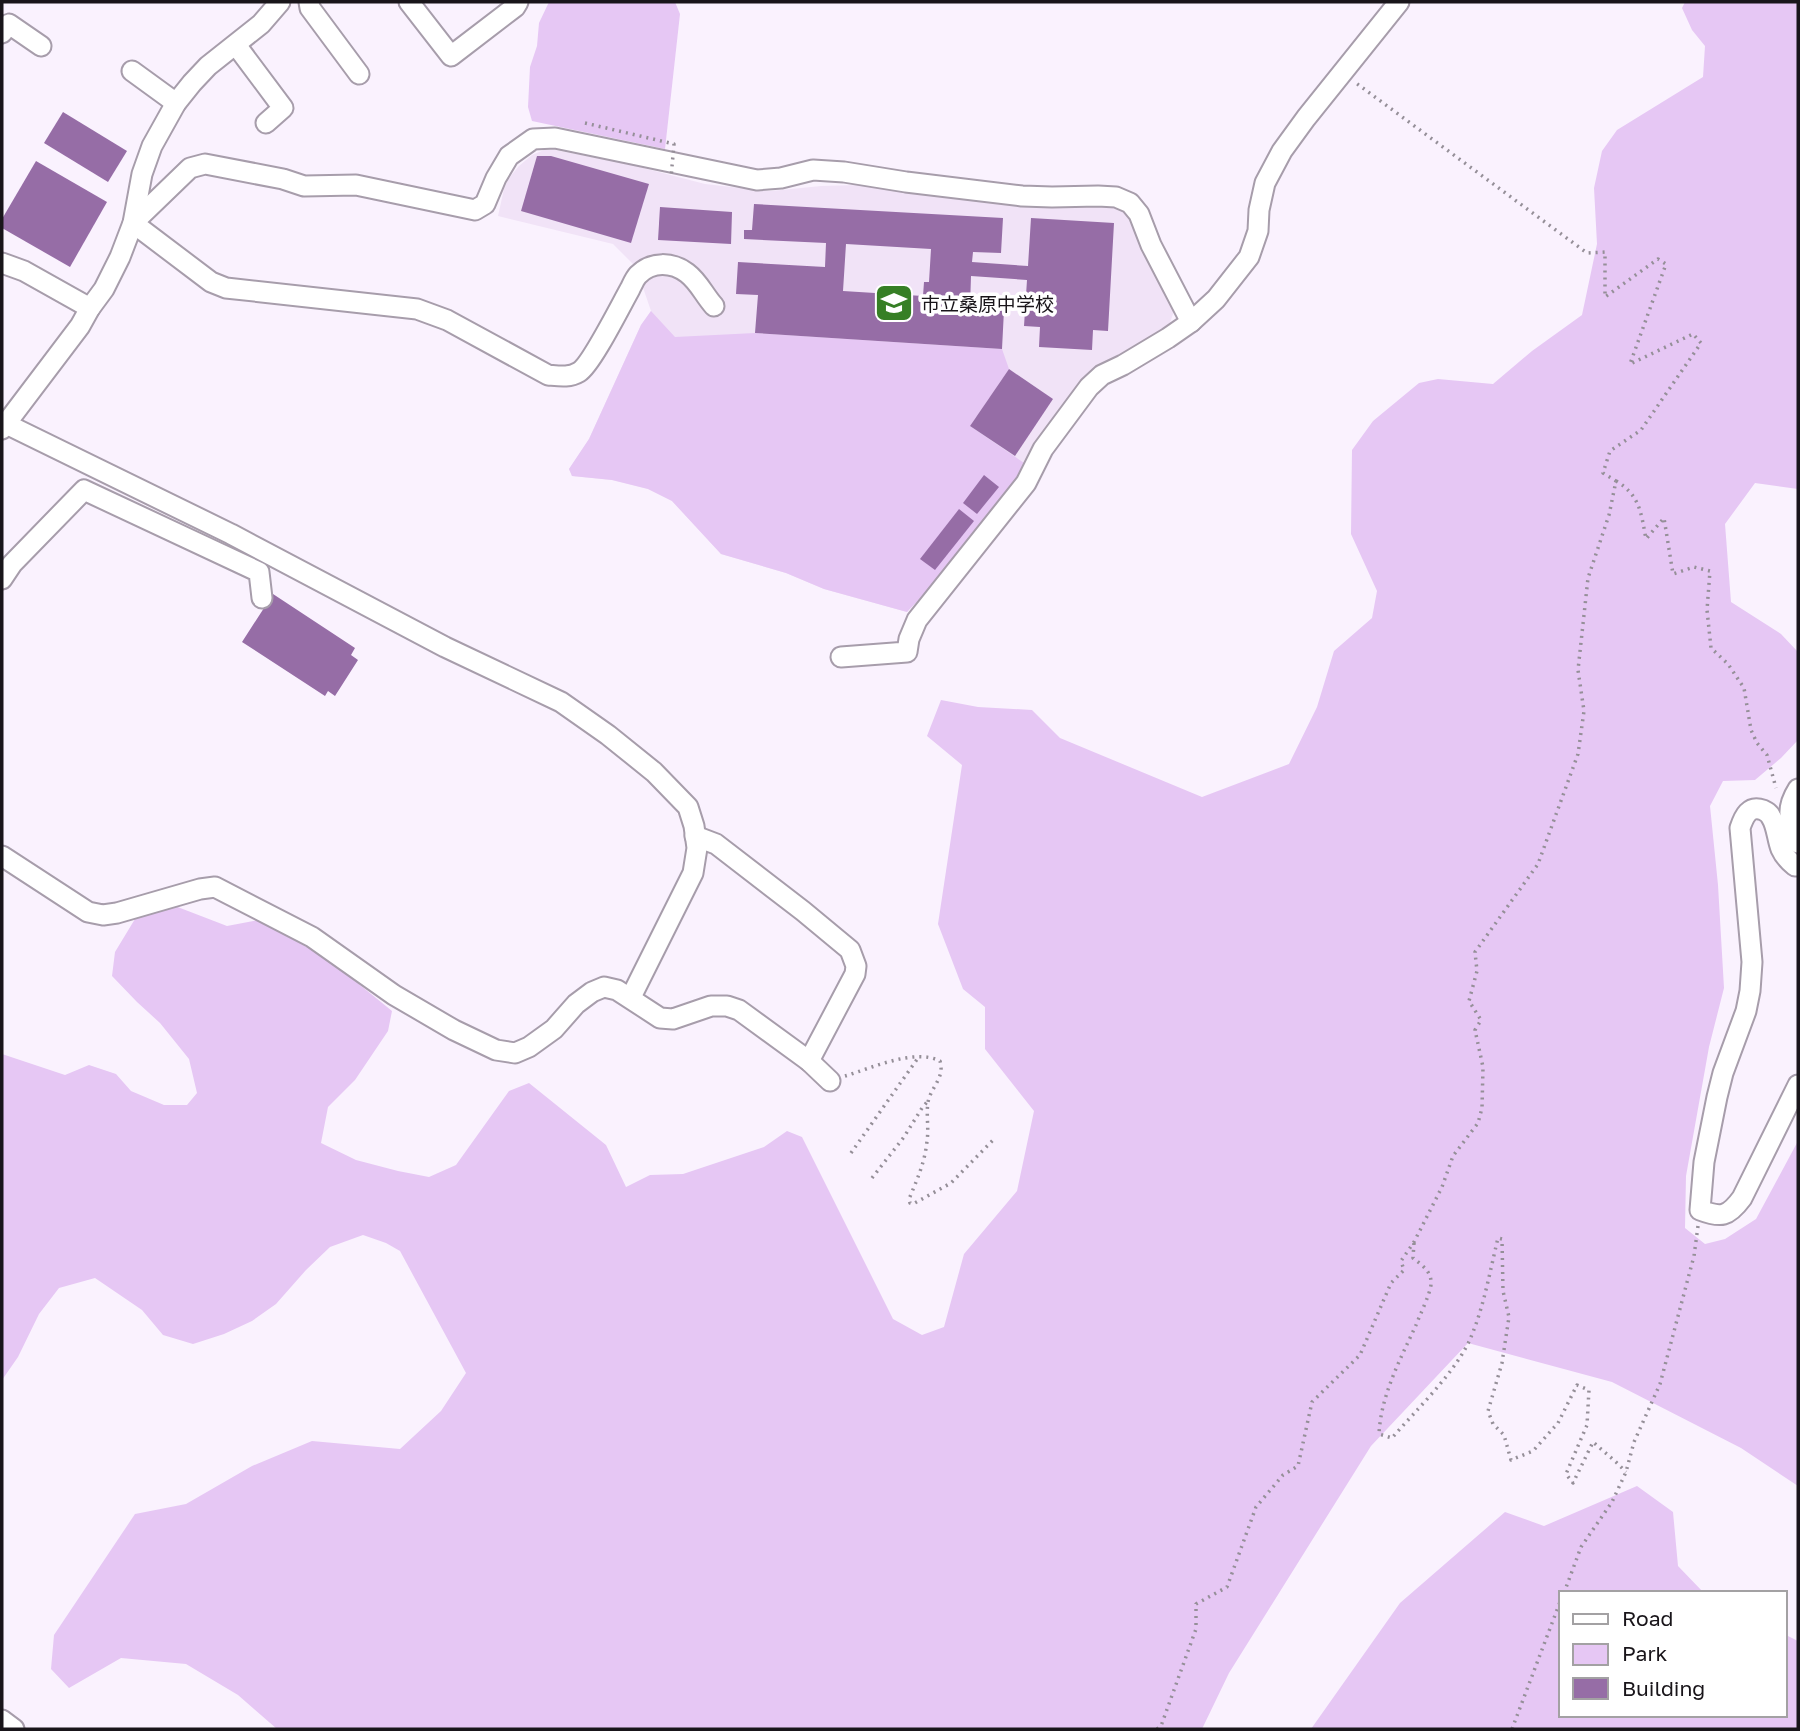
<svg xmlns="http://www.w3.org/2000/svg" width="1800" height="1731" viewBox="0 0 1800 1731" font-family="'Golos Text','Noto Sans JP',sans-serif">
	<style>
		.built { fill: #f1e3f7 }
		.green { fill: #e6c7f4 }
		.building { fill: #966da6; fill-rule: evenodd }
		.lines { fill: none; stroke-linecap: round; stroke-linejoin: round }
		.street-casing { stroke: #a79dab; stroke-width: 23 }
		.path { stroke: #958f98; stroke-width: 3.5; stroke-dasharray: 2 5; stroke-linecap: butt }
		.street { stroke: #fff; stroke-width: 19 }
		.path-bridge { stroke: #958f98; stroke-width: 3.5; stroke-dasharray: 2 5; stroke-linecap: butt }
		.labels { text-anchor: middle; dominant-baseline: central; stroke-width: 7; stroke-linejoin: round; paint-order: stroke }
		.poi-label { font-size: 19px; fill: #19151a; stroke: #fff; text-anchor: start }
	</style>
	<rect width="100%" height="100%" fill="#faf2fe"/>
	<polygon class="built" points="544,150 555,150 628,164 705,184 740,188 771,191 821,186 858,185 970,195 1107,202 1124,210 1131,218 1173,304 1173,314 1170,323 1162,334 1118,361 907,612 824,589 786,573 721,554 672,501 648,489 612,480 572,476 569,469 589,439 641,325 651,311 636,267 613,244 498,216 504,189 509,178 519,166 532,155"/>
	<g class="green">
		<polygon points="549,2 675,2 680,14 665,149 532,121 528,107 530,67 537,46 539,23"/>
		<polygon points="1685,2 1798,2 1798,489 1755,483 1725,524 1731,602 1781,634 1798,652 1798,740 1781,758 1755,780 1723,781 1710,806 1718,885 1724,988 1709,1047 1686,1176 1685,1228 1705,1244 1725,1239 1756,1219 1798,1141 1798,1486 1741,1448 1612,1382 1468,1343 1371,1446 1229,1673 1202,1729 277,1729 238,1695 186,1664 121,1658 69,1688 51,1669 54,1635 135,1514 186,1504 252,1466 312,1441 400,1449 441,1411 466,1373 400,1251 386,1243 363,1235 330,1247 306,1270 276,1304 252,1321 224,1334 193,1344 163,1335 142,1310 95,1278 59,1288 39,1314 18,1357 2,1380 2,1054 65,1075 89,1065 116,1074 131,1091 164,1105 187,1105 197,1093 189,1059 160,1023 137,1002 112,976 115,952 135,919 175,906 227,926 259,920 328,959 392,1011 388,1031 355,1080 328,1107 321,1143 356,1160 398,1171 429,1177 456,1165 509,1091 529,1083 606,1145 626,1187 650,1175 683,1174 764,1147 787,1131 802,1137 893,1319 922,1335 944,1327 964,1254 1017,1191 1034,1111 985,1049 985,1007 963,989 938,924 962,765 927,736 941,700 978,707 1032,710 1060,738 1202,797 1289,764 1317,707 1334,651 1372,618 1377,591 1351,534 1352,450 1373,421 1419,383 1438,379 1493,384 1532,351 1582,315 1597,244 1594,188 1602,151 1617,130 1703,77 1705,46 1692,30 1682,8"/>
		<polygon points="651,311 675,337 755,333 1002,349 1009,369 970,426 1027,465 1017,482 937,581 907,612 824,589 786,573 721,554 672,501 648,489 612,480 572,476 569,469 589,439 641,325"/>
		<polygon points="1637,1486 1673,1512 1678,1566 1704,1593 1560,1593 1560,1715 1784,1715 1784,1634 1798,1641 1798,1729 1311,1729 1400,1603 1505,1512 1544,1526"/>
	</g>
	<g class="building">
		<polygon points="63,112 127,151 108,182 44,143"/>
		<polygon points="537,156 551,156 649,184 631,243 521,211"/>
		<polygon points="36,161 107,202 70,267 2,228 2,219"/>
		<path d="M754 204 1003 218 1001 253 973 252 972 262 1028 266 1031 218 1114 223 1108 331 1093 330 1092 350 1039 347 1040 327 1024 326 1027 280 971 276 970 307 1004 310 1002 349 755 333 758 295 736 294 738 262 825 267 826 243 744 239V230H752ZM846 244 931 249 929 282H924L923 296 843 291Z"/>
		<polygon points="660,207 732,212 731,244 658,240"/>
		<polygon points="1009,369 1053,399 1015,456 970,426"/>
		<polygon points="984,475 999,487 977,514 963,503"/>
		<polygon points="959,509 974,521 935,570 920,559"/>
		<polygon points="273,594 355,648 351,655 358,660 335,696 328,691 325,696 242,642"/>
	</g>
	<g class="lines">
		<g class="street-casing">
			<g id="street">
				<polyline points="309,2 310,8 359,74"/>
				<polyline points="409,2 451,56 515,7 518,2"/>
				<polyline points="2,33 9,24 41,46"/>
				<polyline points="236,45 283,108 266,123"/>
				<polyline points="132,71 176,103"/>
				<polyline points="2,263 24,271 90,308"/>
				<path d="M714 306C704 295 699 282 687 273 672 262 652 261 638 275 635 278 632 285 630 289 621 305 591 365 579 372 569 378 559 376 548 375L447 320 417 309 226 288 211 282 133 223 190 168 205 164 283 179 304 186 356 185 475 210 485 204 496 178 509 156 533 139 555 138 757 180 781 178 813 170 844 172 906 182 1022 196 1052 197 1098 196 1116 197 1130 203 1139 214 1151 245 1191 322"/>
				<polyline points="2,422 231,534 445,647 561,702 608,735 654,772 688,807 694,826 697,848 693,873 631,997"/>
				<polyline points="2,429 80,326 90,308 104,289 120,257 133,223 142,174 152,146 176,103 192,83 208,66 261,24 280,2"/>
				<polyline points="2,579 12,564 84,490 259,572 262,598"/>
				<polyline points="841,657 907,652 909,639 917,620 1026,483 1043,449 1089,387 1102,375 1123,365 1168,338 1191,322 1216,299 1249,257 1258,231 1259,210 1265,183 1282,151 1306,118 1399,2"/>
				<path d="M1798 789C1784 811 1791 821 1798 843"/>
				<polyline points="695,836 716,844 803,911 850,950 856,966 855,974 809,1061"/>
				<polyline points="2,856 88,912 103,915 117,913 200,889 215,887 312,937 394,995 454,1030 496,1050 515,1053 529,1047 554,1029 576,1004 592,992 604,987 617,990 660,1018 673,1019 711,1006 727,1006 739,1010 809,1061 830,1081"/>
				<path d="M1798 866H1795C1789 861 1784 856 1781 849 1777 839 1777 826 1771 817 1769 813 1767 812 1763 810 1749 805 1744 816 1740 828L1752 962 1750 991 1746 1011 1723 1073 1717 1097 1704 1162 1700 1210C1721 1218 1728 1217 1742 1198L1798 1085"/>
				<polyline points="2,1720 14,1729"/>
			</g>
		</g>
		<g class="path">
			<path d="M1616 481C1640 495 1641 513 1646 539L1664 518 1673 574 1694 567 1710 571 1707 610 1711 648 1728 664 1744 688 1751 730 1757 743 1767 755 1776 788"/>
			<path d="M845 1076C872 1068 914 1048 940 1061 945 1078 931 1087 928 1102 926 1115 929 1128 927 1141 925 1162 917 1180 909 1199L910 1203 913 1204 951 1183 995 1138"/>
			<polyline points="851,1153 918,1058"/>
			<polyline points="872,1178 904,1137 922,1108 927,1102"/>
			<path d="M1414 1243 1413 1258C1422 1265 1432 1272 1431 1284 1431 1292 1419 1317 1416 1325 1400 1360 1381 1395 1379 1434L1392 1438C1416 1410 1457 1371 1471 1337 1484 1306 1490 1271 1498 1238L1502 1239 1503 1291 1509 1317 1502 1363 1488 1411 1493 1424 1504 1435 1511 1460 1533 1451 1558 1423 1577 1385 1589 1390 1587 1425 1566 1474 1573 1483 1593 1442 1616 1462 1626 1472"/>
			<polyline points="1564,1593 1581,1547 1612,1502 1626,1472 1634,1442 1660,1384 1694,1256 1698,1226"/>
			<polyline points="1157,1729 1161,1726 1196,1629 1196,1604 1227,1587 1256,1507 1283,1475 1298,1466 1312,1402 1360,1355 1391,1283 1404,1270 1401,1261 1414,1242 1442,1187 1453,1156 1478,1123 1482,1108 1483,1067 1475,1030 1481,1020 1469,1001 1477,971 1475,952 1538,864 1578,754 1584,711 1578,670 1588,578 1609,515 1616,481 1603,473 1610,451 1641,430 1701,343 1693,334 1630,364 1666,264 1658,259 1605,297 1605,252 1587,253 1356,83"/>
			<polyline points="1512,1729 1560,1602"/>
		</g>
		<use href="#street" class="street"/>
		<polyline class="path-bridge" points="585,123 674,144 671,178"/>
	</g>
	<defs>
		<g id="school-square" transform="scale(2.0125)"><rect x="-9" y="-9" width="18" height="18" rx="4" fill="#367f25" stroke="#fff"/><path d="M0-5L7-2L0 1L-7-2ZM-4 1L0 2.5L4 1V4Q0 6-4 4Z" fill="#fff"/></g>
	</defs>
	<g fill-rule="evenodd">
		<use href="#school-square" x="894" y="303"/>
	</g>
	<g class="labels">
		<g class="poi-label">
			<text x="921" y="303">市立桑原中学校</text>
		</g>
	</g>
	<rect width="1800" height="1731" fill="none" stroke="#19151a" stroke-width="7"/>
	<rect x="1559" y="1591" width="228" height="126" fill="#ffffff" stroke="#a3a1a3" stroke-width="2"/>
	<rect x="1573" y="1614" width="35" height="10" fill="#ffffff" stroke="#a3a1a3" stroke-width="2"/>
	<text x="1622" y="1626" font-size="21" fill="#19151a">Road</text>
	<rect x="1573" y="1644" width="35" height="21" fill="#e6c7f4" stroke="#a3a1a3" stroke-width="2"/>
	<text x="1622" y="1661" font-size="21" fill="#19151a">Park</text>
	<rect x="1573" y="1678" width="35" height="21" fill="#966da6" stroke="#a3a1a3" stroke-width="2"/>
	<text x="1622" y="1696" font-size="21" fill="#19151a">Building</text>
</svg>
